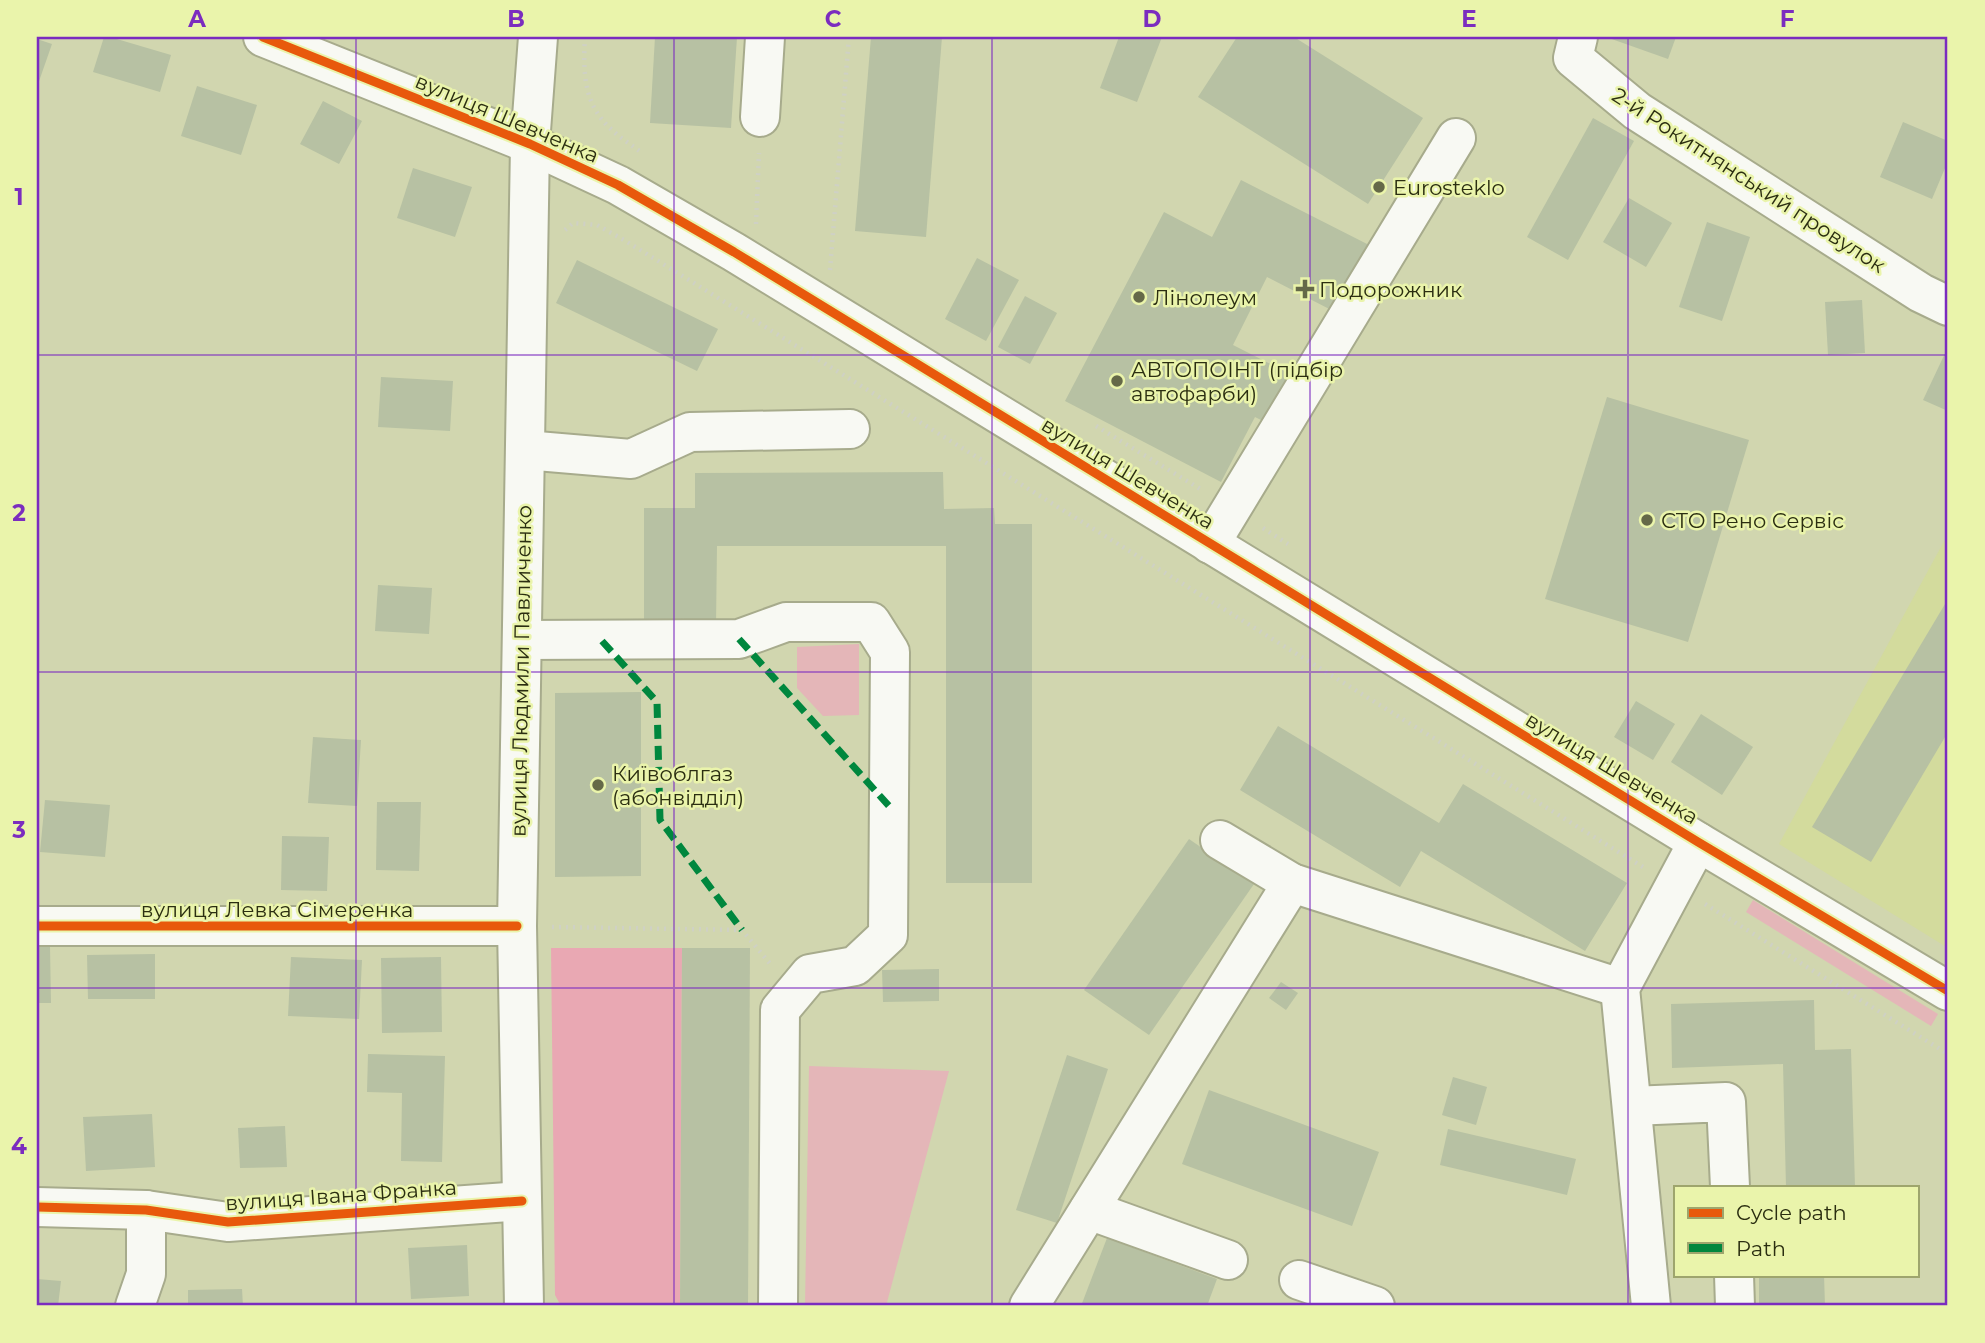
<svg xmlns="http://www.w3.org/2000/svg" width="1985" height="1343" viewBox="0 0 1985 1343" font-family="Montserrat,sans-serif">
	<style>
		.built { fill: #d3db9d }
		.green { fill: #e4b6b8 }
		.forest { fill: #e9a8b3 }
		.building { fill: #b7c1a3 }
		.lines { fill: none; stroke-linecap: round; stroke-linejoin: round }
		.minor-casing { stroke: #a7ab8c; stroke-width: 42 }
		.major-casing { stroke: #a7ab8c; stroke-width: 42 }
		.path { stroke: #cfd1c4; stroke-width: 4.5; stroke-dasharray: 2 5; stroke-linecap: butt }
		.minor { stroke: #f8f9f3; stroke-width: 38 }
		.major { stroke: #f8f9f3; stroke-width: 38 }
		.quiet { stroke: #00873e; stroke-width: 7; stroke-dasharray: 14 7; stroke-linecap: butt }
		.cycleway-casing { stroke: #eaf4ab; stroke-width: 13 }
		.cycleway { stroke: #e8590c; stroke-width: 9 }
		.grid { fill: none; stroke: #7b2cbf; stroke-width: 2; stroke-opacity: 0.55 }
		.poi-dot { fill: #656948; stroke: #eaf4ab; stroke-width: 2.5 }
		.labels { text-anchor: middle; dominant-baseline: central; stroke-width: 5; stroke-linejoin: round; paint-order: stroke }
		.street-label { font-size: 21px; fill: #2b2e11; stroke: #eaf4ab }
		.poi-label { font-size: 21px; fill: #2b2e11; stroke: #eaf4ab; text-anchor: start }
		.neatline { fill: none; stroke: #7b2cbf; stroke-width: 2.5 }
		.grid-label { font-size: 23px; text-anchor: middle; font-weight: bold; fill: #7b2cbf }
	</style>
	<rect width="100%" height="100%" fill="#d1d6af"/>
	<polygon class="built" points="1948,534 1948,948 1779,844"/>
	<g class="green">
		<polygon points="859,644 859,715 823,716 797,688 797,647"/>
		<polygon points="1753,900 1938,1014 1931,1026 1746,912"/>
		<polygon points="809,1066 949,1071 886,1306 805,1306"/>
	</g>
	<polygon class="forest" points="551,948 682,948 680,1306 561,1306 555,1295"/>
	<g class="building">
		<polygon points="104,37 110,37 171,55 160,92 93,72"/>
		<polygon points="655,37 737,37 731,128 650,123"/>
		<polygon points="871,37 942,37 926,237 855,231"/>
		<polygon points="1119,37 1162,37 1137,102 1100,88"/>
		<polygon points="1237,37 1294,37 1423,118 1368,204 1198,97"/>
		<polygon points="1606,37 1676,37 1668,59"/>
		<polygon points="37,39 52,44 37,87"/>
		<polygon points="197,86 257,105 241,155 181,136"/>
		<polygon points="323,101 362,121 339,164 300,144"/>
		<polygon points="1593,118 1634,141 1568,260 1527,237"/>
		<polygon points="1903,122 1948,141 1948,161 1932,199 1880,177"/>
		<polygon points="413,168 472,187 455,237 397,218"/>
		<polygon points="1241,180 1373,247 1339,314 1267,277 1233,345 1302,380 1277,428 1255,417 1221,482 1065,401 1164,212 1212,237"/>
		<polygon points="1629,198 1672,223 1646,267 1603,242"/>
		<polygon points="1707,222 1750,237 1722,321 1679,307"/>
		<polygon points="977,258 1019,280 986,341 945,319"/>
		<polygon points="577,260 718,329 697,371 556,303"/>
		<polygon points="1025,296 1057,313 1030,364 998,347"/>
		<polygon points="1862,300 1865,353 1828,355 1825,302"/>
		<polygon points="1948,347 1948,411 1923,400"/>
		<polygon points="381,377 453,381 450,431 378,427"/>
		<polygon points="1607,397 1749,440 1688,642 1545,599"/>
		<polygon points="943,472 944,509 994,508 995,524 1032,524 1032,883 946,883 946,546 717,546 716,625 644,625 644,508 695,508 695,473"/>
		<polygon points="378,585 432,588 429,634 375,631"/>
		<polygon points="1948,599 1948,732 1871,862 1812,827"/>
		<polygon points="641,692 641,876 555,877 555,693"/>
		<polygon points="1636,701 1675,724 1653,760 1614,737"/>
		<polygon points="1701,714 1753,747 1722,795 1671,762"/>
		<polygon points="1278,726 1439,823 1463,784 1627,883 1585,951 1421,851 1400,887 1240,790"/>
		<polygon points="313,737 361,740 357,806 308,803"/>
		<polygon points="45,800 110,805 105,857 40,852"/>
		<polygon points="377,802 421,802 419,871 376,870"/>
		<polygon points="282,836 329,837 327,891 281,890"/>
		<polygon points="1189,839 1254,884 1149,1035 1084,990"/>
		<polygon points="37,947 50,947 51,1003 37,1003"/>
		<polygon points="682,948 750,948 748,1306 680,1306"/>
		<polygon points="155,954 155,999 88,999 87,955"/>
		<polygon points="291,957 362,960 359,1019 288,1016"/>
		<polygon points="441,957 442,1032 382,1033 381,958"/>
		<polygon points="939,969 939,1001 883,1002 882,970"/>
		<polygon points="1281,982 1298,993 1286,1010 1269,998"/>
		<polygon points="1814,1000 1815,1050 1851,1049 1855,1187 1786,1187 1783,1064 1672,1068 1671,1004"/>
		<polygon points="368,1054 445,1056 442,1162 401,1161 402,1093 367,1092"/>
		<polygon points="1067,1055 1108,1069 1057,1223 1016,1210"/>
		<polygon points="1453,1077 1487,1087 1476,1125 1442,1115"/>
		<polygon points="1209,1090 1379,1152 1352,1226 1182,1164"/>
		<polygon points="152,1114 155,1167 86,1171 83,1117"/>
		<polygon points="285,1126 287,1167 240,1168 238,1128"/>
		<polygon points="1448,1129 1576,1159 1567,1195 1440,1165"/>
		<polygon points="1107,1238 1217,1279 1207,1306 1081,1306"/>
		<polygon points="467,1245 469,1296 411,1299 408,1248"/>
		<polygon points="1759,1275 1824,1275 1825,1306 1759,1306"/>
		<polygon points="37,1279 61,1281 58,1306 37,1306"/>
		<polygon points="242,1289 243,1306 188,1306 188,1290"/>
	</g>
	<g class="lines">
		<g class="minor-casing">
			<g id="minor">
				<polyline points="263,37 530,144 618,185 734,252 1698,842 1948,991"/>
				<polyline points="1578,37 1573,58 1637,111 1921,293 1948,306"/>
				<polyline points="760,117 765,37"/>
				<polyline points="525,450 631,459 690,432 850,429"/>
				<polyline points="1210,544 1456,138"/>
				<polyline points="522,640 739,639 786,622 871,622 890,652 888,935 855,966 810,974 780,1010 778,1306"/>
				<polyline points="1220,840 1292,883 1620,988"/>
				<polyline points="37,926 517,926"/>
				<polyline points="1632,1106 1726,1102 1730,1187"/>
				<polyline points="37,1207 146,1210 228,1222 522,1201"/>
				<polyline points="1089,1210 1228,1260"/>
				<polyline points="1734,1275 1735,1306"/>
				<polyline points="1299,1280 1375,1306"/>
				<polyline points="135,1306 146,1274 146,1210"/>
				<polyline points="1029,1306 1292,883"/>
				<polyline points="1651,1306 1620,988 1698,842"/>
			</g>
		</g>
		<g class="major-casing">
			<polyline id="major" points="524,1306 517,926 530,144 538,37"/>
		</g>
		<g class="path">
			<path d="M585 37C583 71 583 104 611 129 620 138 632 145 642 153"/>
			<polyline points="756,224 759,153"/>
			<polyline points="565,230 573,223 597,225 624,240 1643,867"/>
			<polyline points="830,270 849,37"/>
			<polyline points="1096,426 1202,490"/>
			<polyline points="1263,528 1288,544"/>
			<polyline points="1705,904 1948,1054"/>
			<polyline points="552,927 742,930 772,966"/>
		</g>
		<use href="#minor" class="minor"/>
		<use href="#major" class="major"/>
		<g class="quiet">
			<polyline points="739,639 889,806"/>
			<polyline points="602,641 657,702 660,820 742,930"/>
		</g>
		<g class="cycleway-casing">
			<g id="cycleway">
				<polyline points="263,37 530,144 618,185 734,252 1698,842 1948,991"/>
				<polyline points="37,926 517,926"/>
				<polyline points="37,1207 146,1210 228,1222 522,1201"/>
			</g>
		</g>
		<use href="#cycleway" class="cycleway"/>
	</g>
	<path class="grid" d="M356 37V1306M674 37V1306M992 37V1306M1310 37V1306M1628 37V1306M37 355H1948M37 672H1948M37 988H1948"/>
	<g class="poi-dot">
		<circle cx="1379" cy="187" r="7"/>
		<path d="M1301.5 278.5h7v7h7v7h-7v7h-7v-7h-7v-7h7z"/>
		<circle cx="1139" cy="297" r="7"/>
		<circle cx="1117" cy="381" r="7"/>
		<circle cx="1647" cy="520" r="7"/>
		<circle cx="598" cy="785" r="7"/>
	</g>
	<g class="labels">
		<g class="street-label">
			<text transform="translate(507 118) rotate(23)">вулиця Шевченка</text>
			<text transform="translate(1749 180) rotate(33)">2-й Рокитнянський провулок</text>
			<text transform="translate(1128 473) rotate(31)">вулиця Шевченка</text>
			<text transform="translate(521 671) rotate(-89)">вулиця Людмили Павличенко</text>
			<text transform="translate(1612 768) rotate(31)">вулиця Шевченка</text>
			<text x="277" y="909">вулиця Левка Сімеренка</text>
			<text transform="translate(341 1195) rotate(-4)">вулиця Івана Франка</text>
		</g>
		<g class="poi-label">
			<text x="1393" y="187">Eurosteklo</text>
			<text x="1319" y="289">Подорожник</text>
			<text x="1153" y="297">Лінолеум</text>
			<text x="1131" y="369">АВТОПОІНТ (підбір<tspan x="1131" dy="24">автофарби)</tspan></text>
			<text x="1661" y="520">СТО Рено Сервіс</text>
			<text x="612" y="773">Київоблгаз<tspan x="612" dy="24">(абонвідділ)</tspan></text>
		</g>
	</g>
	<rect width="1985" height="1343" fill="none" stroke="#eaf4ab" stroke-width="77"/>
	<rect x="1674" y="1186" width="245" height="91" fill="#eaf4ab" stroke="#9ea56d" stroke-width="2"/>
	<rect x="1688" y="1208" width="35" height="10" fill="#e8590c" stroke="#9ea56d" stroke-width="2"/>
	<text x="1736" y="1220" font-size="21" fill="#2b2e11">Cycle path</text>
	<rect x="1688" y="1243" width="35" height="10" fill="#00873e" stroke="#9ea56d" stroke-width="2"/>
	<text x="1736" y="1256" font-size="21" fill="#2b2e11">Path</text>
	<rect x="38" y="38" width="1908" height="1266" class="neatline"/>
	<g class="grid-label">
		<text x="197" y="27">A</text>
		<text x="516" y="27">B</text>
		<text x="833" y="27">C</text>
		<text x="1152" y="27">D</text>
		<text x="1469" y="27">E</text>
		<text x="1787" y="27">F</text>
		<text x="19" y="205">1</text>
		<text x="19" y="521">2</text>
		<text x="19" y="838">3</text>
		<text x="19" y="1154">4</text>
	</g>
</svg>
